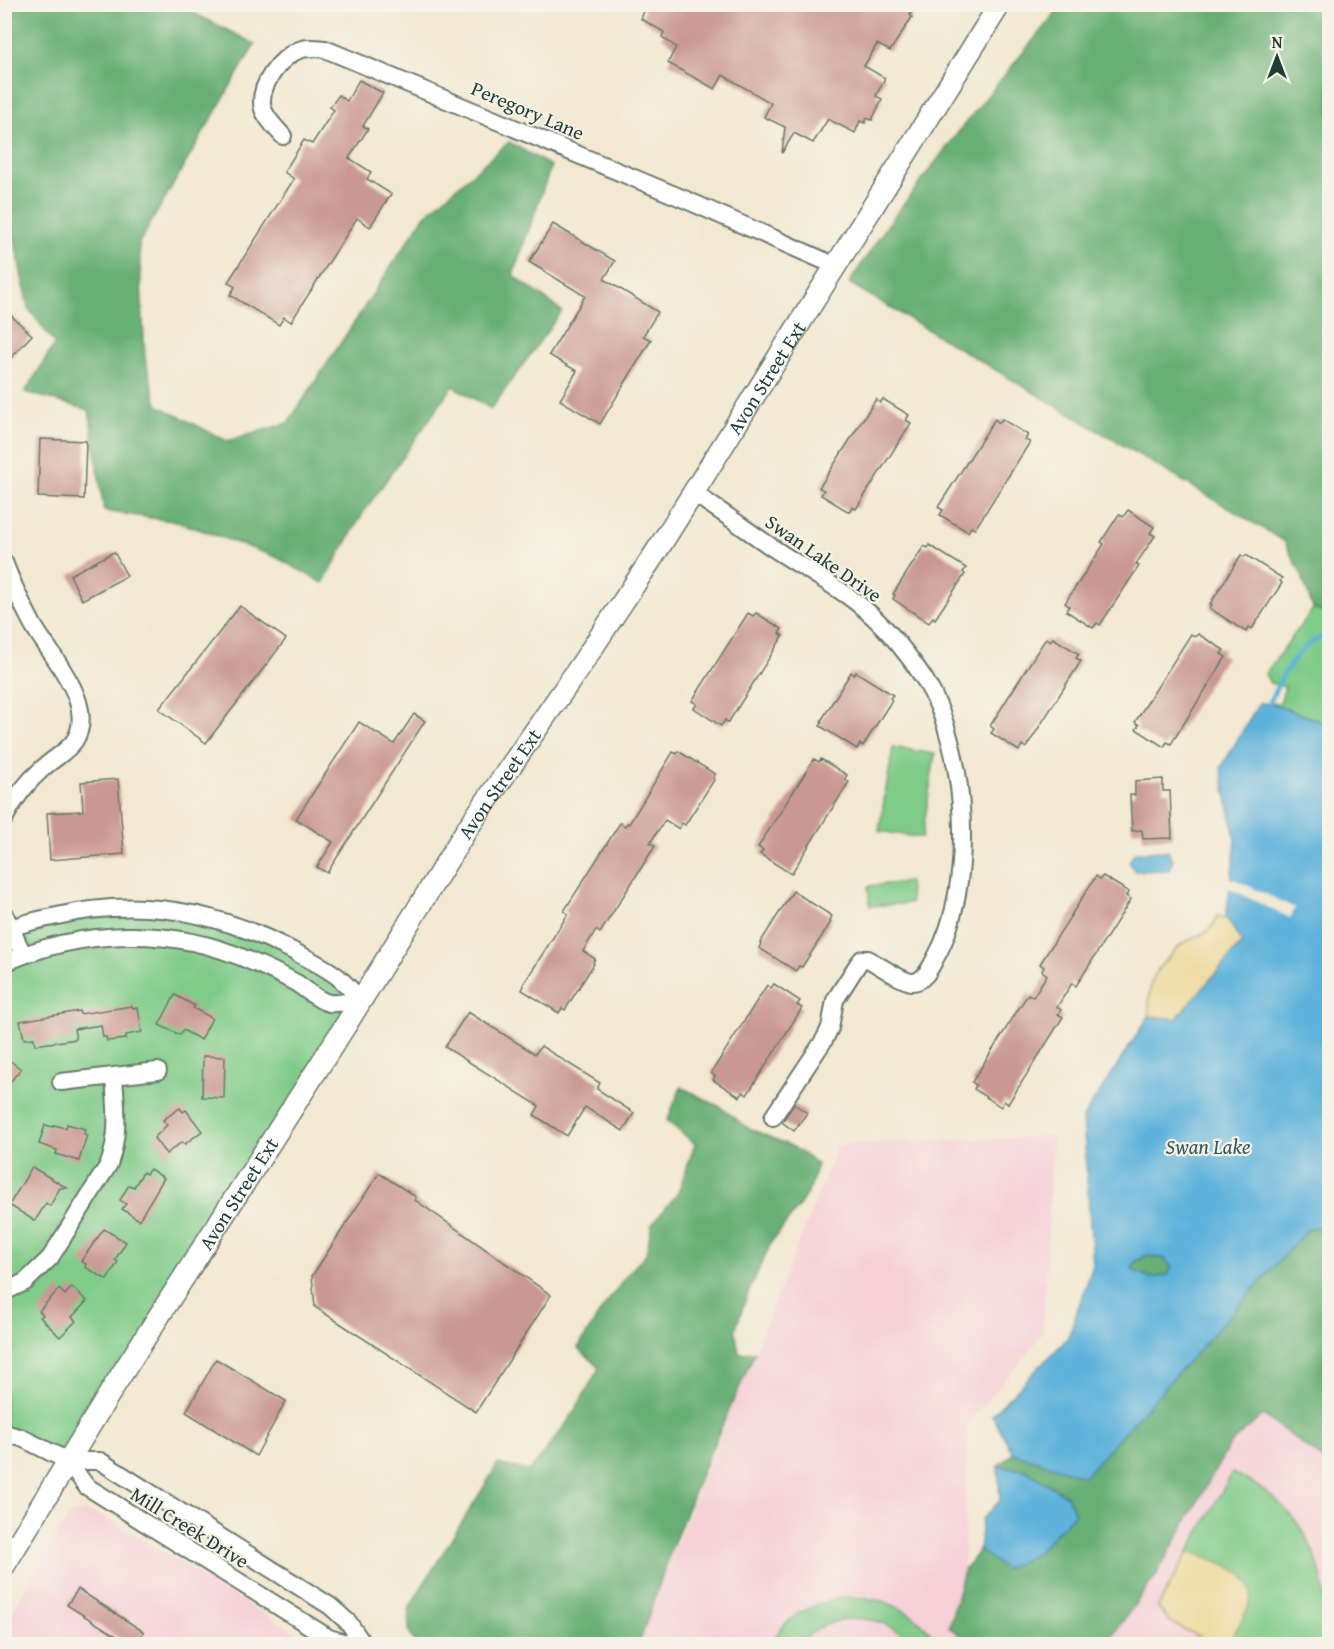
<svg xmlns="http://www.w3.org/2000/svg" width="1334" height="1649" viewBox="0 0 1334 1649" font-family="'Gentium Book Plus',serif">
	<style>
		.built { fill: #f6cfd7 }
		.green { fill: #7fcb88; stroke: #4f845e; stroke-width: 1.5 }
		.forest { fill: #67af74; stroke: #437654; stroke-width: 1.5 }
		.sand { fill: #eeda9e; stroke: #868c69; stroke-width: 1.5 }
		.water { fill: #5fb2db; stroke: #3f7888; stroke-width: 1.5; fill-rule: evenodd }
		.pier { fill: #f3e8d1 }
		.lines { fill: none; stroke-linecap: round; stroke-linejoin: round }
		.stream { stroke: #5fb2db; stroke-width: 4.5 }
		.building { fill: #c99892 }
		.minor-casing { stroke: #69796b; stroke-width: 20 }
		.major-casing { stroke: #69796b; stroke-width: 24 }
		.minor { stroke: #fff; stroke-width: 16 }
		.major { stroke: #fff; stroke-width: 21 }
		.labels { text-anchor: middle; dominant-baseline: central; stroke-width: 4.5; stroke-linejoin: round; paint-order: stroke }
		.street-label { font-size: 20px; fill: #1f3d34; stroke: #f7f3e8 }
		.water-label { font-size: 21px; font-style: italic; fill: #2f5a5e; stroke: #f7f3e8 }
	</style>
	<rect width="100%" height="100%" fill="#f7f3e8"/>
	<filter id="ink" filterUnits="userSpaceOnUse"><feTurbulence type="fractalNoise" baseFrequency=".0167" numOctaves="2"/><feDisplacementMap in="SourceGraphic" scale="12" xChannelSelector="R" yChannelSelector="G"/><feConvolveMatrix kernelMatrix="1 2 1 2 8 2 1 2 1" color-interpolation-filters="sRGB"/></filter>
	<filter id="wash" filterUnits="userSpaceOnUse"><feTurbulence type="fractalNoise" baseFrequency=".008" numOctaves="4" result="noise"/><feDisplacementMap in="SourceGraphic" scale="24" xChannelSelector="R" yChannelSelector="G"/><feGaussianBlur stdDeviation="1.35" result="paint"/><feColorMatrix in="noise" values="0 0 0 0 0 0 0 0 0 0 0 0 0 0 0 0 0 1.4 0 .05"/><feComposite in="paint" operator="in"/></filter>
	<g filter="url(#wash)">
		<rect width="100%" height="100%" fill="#f3e8d1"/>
		<g class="built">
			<polygon points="1053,1136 1043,1332 1025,1357 968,1423 964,1570 1032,1606 1329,1279 1329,1644 636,1644 838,1145"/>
			<polygon points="84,1511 103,1516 315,1644 5,1644 5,1623 69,1515"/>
		</g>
		<g class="green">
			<polygon points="1313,609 1329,614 1329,724 1269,704 1280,703 1285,687 1270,683 1265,674"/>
			<polygon points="893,747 935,754 922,838 879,831"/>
			<polygon points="909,882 911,903 870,906 868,886"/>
			<polygon points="131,908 265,936 361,1000 68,1461 5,1433 4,931"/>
			<path d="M1232 1473C1304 1504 1334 1567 1323 1644H1213L1169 1621 1158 1607Z"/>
			<path d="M847 1597C885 1597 918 1611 938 1644H913C883 1610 830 1610 800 1644H771C785 1615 816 1601 847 1597Z"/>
		</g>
		<g class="forest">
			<polygon points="4,5 178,5 255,44 139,243 145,358 157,405 227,441 288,423 425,215 509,142 551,166 513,275 562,311 491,409 453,386 365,510 323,583 276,557 179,522 104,511 89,410 25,392 55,344 28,308 12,227 5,213"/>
			<polygon points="1062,5 1329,5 1329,614 1313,609 1301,573 1284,541 849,283 887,226 963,126"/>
			<path d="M681 1087 720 1107 748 1128 793 1147 817 1164 811 1186 798 1208 772 1241 749 1291 735 1330 739 1353 755 1352 706 1462 671 1550 639 1644H418C406 1636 408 1619 410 1606L498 1464 530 1471 571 1417 599 1368 578 1348 601 1311 627 1275 646 1254 652 1224 678 1193 695 1144 667 1121Z"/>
			<polygon points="1329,1224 1329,1464 1263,1415 1230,1444 1157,1574 1106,1644 970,1644 949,1627 964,1570 979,1550 1006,1569 1067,1496 1025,1470 998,1466 1013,1453 1084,1476 1308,1229"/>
			<polygon points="1147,1255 1165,1259 1172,1268 1168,1275 1151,1278 1132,1270 1135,1262"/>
		</g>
		<g class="sand">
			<path d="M1217 916 1226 918 1243 943 1176 1019 1149 1016C1148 990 1149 976 1169 957 1173 953 1177 947 1182 944 1196 934 1213 935 1217 916Z"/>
			<path d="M1194 1553C1213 1560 1253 1570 1251 1597 1250 1610 1234 1632 1228 1644H1213L1169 1621 1158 1607 1187 1554Z"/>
		</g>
		<g class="water">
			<path d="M1259 703 1272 704 1329 724V1224L1308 1229 1084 1477 1013 1453 992 1415 1068 1338 1093 1265 1083 1118 1149 1016 1176 1019 1242 943 1226 917 1236 843 1221 768ZM1147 1255 1165 1259 1172 1268 1168 1275 1151 1278 1132 1270 1135 1262Z"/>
			<polygon points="1168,851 1173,860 1169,870 1135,871 1129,862 1135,852"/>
			<polygon points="998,1466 1025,1470 1067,1496 1075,1513 1036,1554 1005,1569 979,1550 982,1519 1000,1501"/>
		</g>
		<polygon class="pier" points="1229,877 1295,908 1290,918 1227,887"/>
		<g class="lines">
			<path class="stream" d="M1269 704C1280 678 1300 640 1330 635"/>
		</g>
		<g id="blocks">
			<g class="building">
				<polygon points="642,4 917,4 910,15 912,17 890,51 877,44 864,66 885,78 876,96 882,99 872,120 867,118 865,123 860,121 855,133 828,119 813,143 794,133 782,153 785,127 764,117 771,103 723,75 715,89 668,63 676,47 662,37 664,32 641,19 644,11"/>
				<polygon points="359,80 383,93 363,126 368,129 349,158 371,172 367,179 391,194 370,227 357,218 291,322 284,317 279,325 230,295 235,287 228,282 294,179 284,172 304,140 312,144 334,110 330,107 339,95 347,101"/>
				<polygon points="553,224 615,261 604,279 658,312 643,336 651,340 600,424 560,400 577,371 549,355 585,296 529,262"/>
				<polygon points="4,309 32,335 4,365"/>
				<polygon points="876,399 880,403 883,399 909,415 906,420 911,423 856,509 852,507 849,512 821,495 824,490 819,488"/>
				<polygon points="995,419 999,423 1002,419 1028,435 1025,440 1030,442 975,529 971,527 968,532 940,515 943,510 938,507"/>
				<polygon points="40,439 86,441 84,499 38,497"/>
				<polygon points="1128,510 1154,527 1150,533 1155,536 1136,564 1139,566 1100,625 1097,623 1093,628 1066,611 1069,606 1065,603 1104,544 1101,542 1119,514 1123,517"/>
				<polygon points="929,545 966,568 963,572 965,574 935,619 933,617 929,623 893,599 895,595 893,594 924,546 928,548"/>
				<polygon points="114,552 127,576 82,600 70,575"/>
				<polygon points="1241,555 1244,557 1246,555 1282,578 1280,581 1282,583 1252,629 1249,627 1246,632 1209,608 1212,605 1210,604"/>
				<polygon points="240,606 286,639 206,743 159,709"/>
				<polygon points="748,613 753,616 756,613 782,629 779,633 783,636 728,723 725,720 721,726 694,708 697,704 692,701"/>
				<polygon points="1191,634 1195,637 1198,634 1224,650 1221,654 1226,657 1171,744 1167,742 1164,747 1136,729 1139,725 1135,722"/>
				<polygon points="1046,638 1050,641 1053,638 1079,654 1076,658 1081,661 1026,748 1022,745 1019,751 991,733 994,729 990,726"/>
				<polygon points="851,672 854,675 856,672 893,695 890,698 892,700 863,746 860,744 857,749 820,726 822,722 821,721"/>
				<polygon points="414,714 425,721 327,873 317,867 333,842 296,819 359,722 394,744"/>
				<polygon points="678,751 715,774 713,778 714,780 685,825 682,823 679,829 665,820 650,843 655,846 600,933 596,930 583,951 595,959 593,962 594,964 565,1010 562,1008 559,1013 522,990 524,986 523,985 568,914 564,911 620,823 625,826 627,823 629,824 673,752 677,754"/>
				<polygon points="814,759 819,762 821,759 847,775 845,779 849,782 791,874 760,854 763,850 758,847"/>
				<polygon points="118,779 124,854 50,860 47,813 83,811 81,782"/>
				<polygon points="1163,779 1163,791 1170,791 1172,838 1143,839 1142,830 1132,831 1130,795 1135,795 1135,781"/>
				<polygon points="1096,876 1100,879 1103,876 1129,892 1126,896 1131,899 1076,986 1072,983 1057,1007 1061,1010 1058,1014 1063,1017 1008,1104 1004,1101 1001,1107 974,1089 976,1085 972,1082 1028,994 1033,997 1047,975 1042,971 1044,967 1040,964"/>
				<polygon points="793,891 832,916 830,920 831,922 802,967 799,966 796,971 759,948 761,944 760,943"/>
				<polygon points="774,984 800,1001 797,1005 802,1008 747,1095 743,1092 740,1097 713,1080 715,1076 711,1073 767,985 771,988"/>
				<polygon points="175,995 195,1006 193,1008 212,1018 201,1040 183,1030 180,1035 159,1025"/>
				<polygon points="132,1006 133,1008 138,1008 142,1032 126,1035 126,1039 107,1041 106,1037 103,1037 101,1025 74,1029 76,1039 35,1045 34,1038 24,1039 20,1021 79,1011 80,1014"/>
				<polygon points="468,1012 535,1054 541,1046 600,1083 597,1089 634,1113 623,1131 585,1107 567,1136 534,1115 539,1106 445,1047"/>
				<polygon points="4,1056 21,1069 4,1089"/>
				<polygon points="203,1056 225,1057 224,1098 202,1097"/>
				<polygon points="794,1104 807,1113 794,1131 782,1122"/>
				<polygon points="180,1108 183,1112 186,1110 202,1131 185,1144 182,1142 166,1154 154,1138 167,1125 163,1120"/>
				<polygon points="67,1124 85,1129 84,1134 87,1135 79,1161 56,1154 57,1150 39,1144 45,1125 53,1127 54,1125 66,1128"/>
				<polygon points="32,1167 67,1188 60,1188 50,1206 46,1203 35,1221 9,1205"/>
				<polygon points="150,1169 164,1178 139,1220 122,1209 126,1204 120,1200 129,1185 134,1187 143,1172 146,1174"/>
				<polygon points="379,1173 416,1197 415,1200 551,1295 476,1412 315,1307 312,1276"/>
				<polygon points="104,1229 126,1242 115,1260 118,1262 107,1280 85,1267 86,1264 81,1261"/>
				<polygon points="72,1287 87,1301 72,1317 76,1321 60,1337 40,1317 43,1315 39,1311 59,1289 65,1295"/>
				<polygon points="216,1359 286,1401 256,1456 186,1412"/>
				<polygon points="78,1589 144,1632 135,1644 129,1644 67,1605"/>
			</g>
		</g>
	</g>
	<g filter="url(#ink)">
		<use href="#blocks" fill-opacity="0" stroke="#69796b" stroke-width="1.5"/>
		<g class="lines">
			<g class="minor-casing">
				<g id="minor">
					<path d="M283 136C276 128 267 120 263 109 257 87 281 55 302 49 310 47 317 48 325 49L684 199 836 266"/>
					<path d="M693 493C721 511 748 531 776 550 802 567 831 583 856 602 883 623 906 651 925 680 968 749 976 885 936 957 931 966 925 982 912 982 901 981 879 965 868 959H862L858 964 835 1000 830 1028 824 1040 773 1117"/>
					<path d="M4 562C12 584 22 604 33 625 50 655 97 704 75 740 68 751 53 759 43 768 27 782 14 799 4 819"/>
					<polyline points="4,913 23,954"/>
					<path d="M4 931C20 923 40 920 57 916 139 897 217 911 291 950 306 958 324 966 338 977 346 984 353 992 361 1000"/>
					<path d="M4 963C81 929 172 926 248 960 265 967 282 975 298 984 306 990 319 1001 329 1003 338 1004 351 1001 361 1000"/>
					<polyline points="61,1082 158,1071"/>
					<path d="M4 1292 25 1282 50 1258 109 1164C120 1133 116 1108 114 1077"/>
					<polyline points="4,1433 22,1438 68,1461 86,1486 329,1638 342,1642 363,1644"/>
					<polyline points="68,1461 100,1461 330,1606 349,1623 363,1644"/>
				</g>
			</g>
			<g class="major-casing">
				<g id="major">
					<path id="s1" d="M4 1566 116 1383 347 1023 467 829 581 665 658 549 1000 4"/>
				</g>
			</g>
			<use href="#minor" class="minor"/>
			<use href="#major" class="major"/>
		</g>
	</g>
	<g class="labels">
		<g class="street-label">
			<text transform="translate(528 110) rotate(23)">Peregory Lane</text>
			<text stroke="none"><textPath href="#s1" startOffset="1412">Avon Street Ext</textPath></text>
			<text transform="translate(824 558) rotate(35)">Swan Lake Drive</text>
			<text stroke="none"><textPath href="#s1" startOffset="926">Avon Street Ext</textPath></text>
			<text stroke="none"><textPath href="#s1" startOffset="440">Avon Street Ext</textPath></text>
			<text transform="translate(190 1527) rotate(32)">Mill Creek Drive</text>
		</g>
		<g class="water-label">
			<text x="1208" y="1146">Swan Lake</text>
		</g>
	</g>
	<rect width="1334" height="1649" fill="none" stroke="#f7f3e8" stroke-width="24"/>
	<g transform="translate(1277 57)" stroke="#f7f3e8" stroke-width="4.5" paint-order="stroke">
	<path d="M0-4.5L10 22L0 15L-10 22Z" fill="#1f3d34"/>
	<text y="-9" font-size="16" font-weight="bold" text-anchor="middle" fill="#1f3d34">N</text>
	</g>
</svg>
